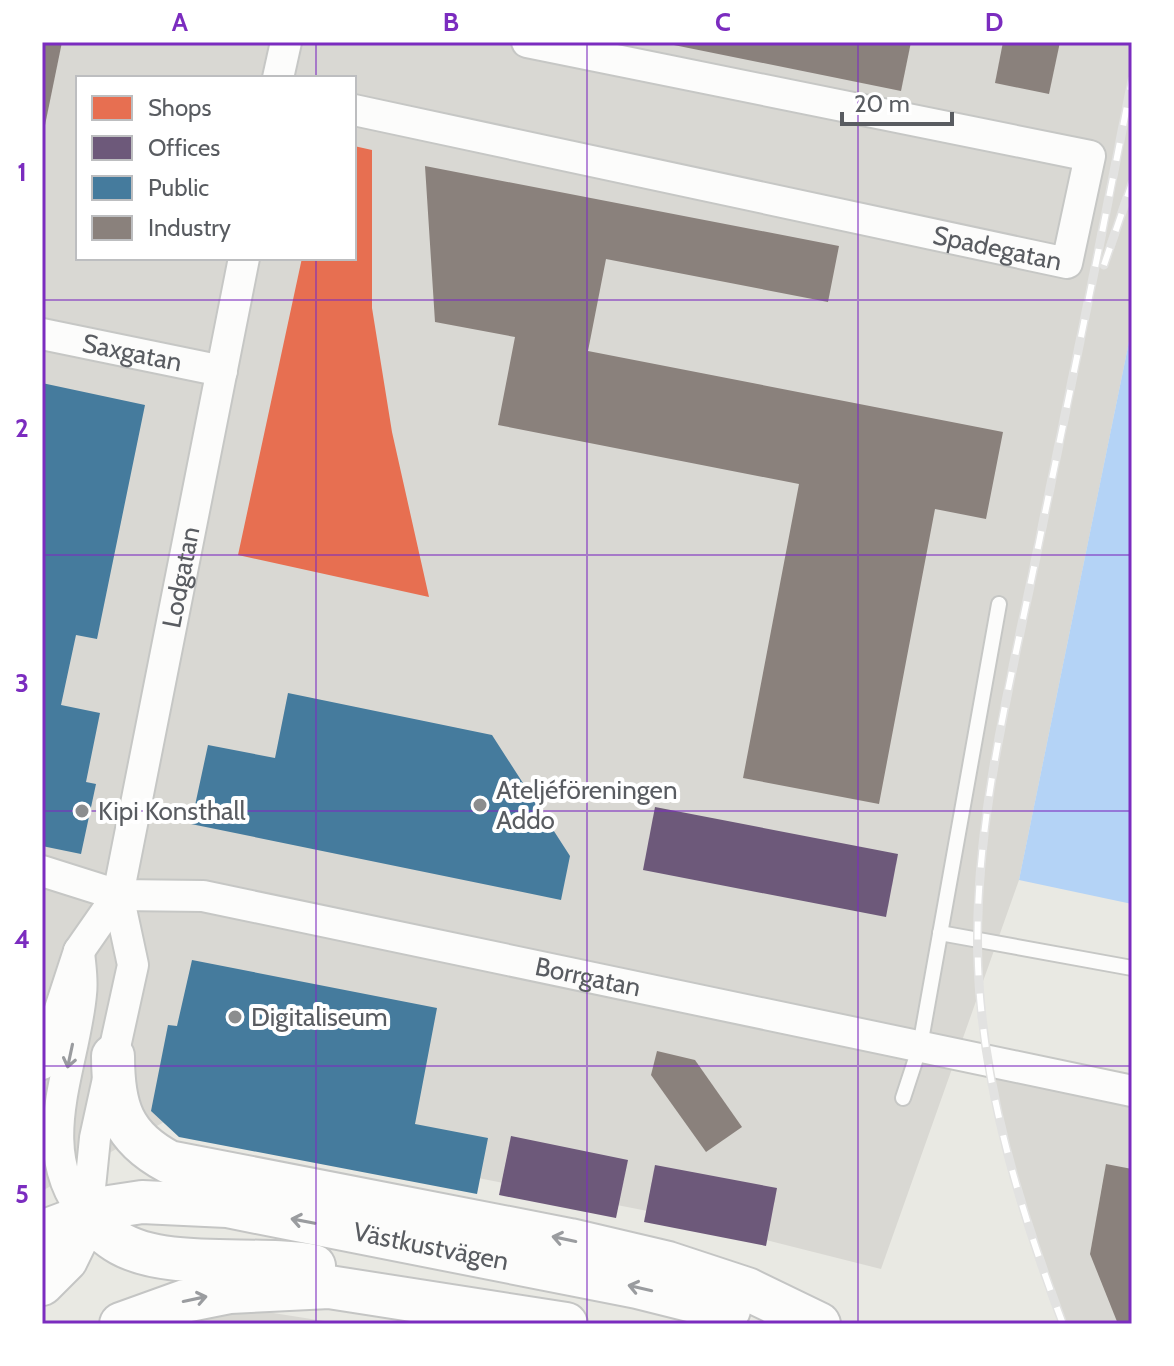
<svg xmlns="http://www.w3.org/2000/svg" width="1174" height="1366" viewBox="0 0 1174 1366" font-family="Cabin,sans-serif">
	<style>
		.industrial { fill: #d9d8d3; fill-rule: evenodd }
		.water { fill: #b4d3f6 }
		.shops { fill: #e76f51 }
		.offices { fill: #6d597a }
		.public { fill: #457b9d }
		.industry { fill: #8a817c }
		.lines { fill: none; stroke-linecap: round; stroke-linejoin: round }
		.lane-casing { stroke: #c6c7c5; stroke-width: 18 }
		.street-casing { stroke: #c6c7c5; stroke-width: 34 }
		.secondary-casing { stroke: #c4c5c4; stroke-width: 46 }
		.lane { stroke: #fcfcfb; stroke-width: 14 }
		.street { stroke: #fcfcfb; stroke-width: 30 }
		.secondary { stroke: #fcfcfb; stroke-width: 42 }
		.rail-casing { stroke: #e2e2e1; stroke-width: 9 }
		.rail { stroke: #fff; stroke-width: 6; stroke-dasharray: 18; stroke-linecap: butt }
		.oneway { stroke: #9a9c9f }
		.grid { fill: none; stroke: #7b2cbf; stroke-width: 2; stroke-opacity: 0.55 }
		.poi-dot { fill: #8b8d8e; stroke: #fff; stroke-width: 3 }
		.labels { text-anchor: middle; dominant-baseline: central; stroke-width: 8; stroke-linejoin: round; paint-order: stroke }
		.street-label { font-size: 26px; fill: #595c61; stroke: #fff }
		.poi-label { font-size: 26px; fill: #595c61; stroke: #fff; text-anchor: start }
		.neatline { fill: none; stroke: #7b2cbf; stroke-width: 3 }
		.grid-label { font-size: 26px; text-anchor: middle; font-weight: bold; fill: #7b2cbf }
	</style>
	<rect width="100%" height="100%" fill="#e9e9e3"/>
	<g class="industrial">
		<path d="M42 42H1132V327L1019 880 881 1269 663 1214 171 1118 42 1191ZM78 78H354V258H78Z"/>
		<polygon points="989,1059 1132,1091 1132,1324 1063,1324 1027,1227"/>
		<polygon points="203,1302 343,1324 156,1324"/>
	</g>
	<polygon class="water" points="1132,327 1132,904 1019,880"/>
	<polygon class="shops" points="354,146 372,150 372,308 392,432 429,597 238,555 302,258 354,258"/>
	<g class="offices">
		<polygon points="655,807 898,854 886,917 643,870"/>
		<polygon points="511,1136 628,1160 616,1218 499,1195"/>
		<polygon points="655,1165 777,1188 766,1246 644,1222"/>
	</g>
	<g class="public">
		<polygon points="42,383 145,405 97,639 76,635 61,705 100,713 86,782 96,784 81,854 42,846"/>
		<polygon points="288,693 492,735 570,856 561,900 191,824 208,745 275,758"/>
		<polygon points="192,960 437,1008 415,1124 488,1138 477,1194 179,1137 151,1111 168,1025 177,1026"/>
	</g>
	<g class="industry">
		<polygon points="42,42 62,42 43,135 42,134"/>
		<polygon points="659,42 911,42 901,91"/>
		<polygon points="1003,42 1060,42 1049,94 995,83"/>
		<polygon points="425,166 839,246 828,302 606,259 588,351 1003,432 986,519 935,509 879,804 743,778 799,484 498,425 515,337 435,322"/>
		<polygon points="657,1051 695,1060 742,1127 706,1152 651,1075"/>
		<polygon points="1106,1164 1132,1169 1132,1324 1118,1324 1090,1254"/>
	</g>
	<g class="lines">
		<g class="lane-casing">
			<g id="lane">
				<polyline points="940,933 1132,968"/>
				<polyline points="903,1098 920,1046 999,604"/>
			</g>
		</g>
		<g class="street-casing">
			<g id="street">
				<polyline points="278,78 286,42"/>
				<path id="s1" d="M354 110 1067 263 1090 156 527 42"/>
				<path id="s2" d="M42 334 222 371"/>
				<path id="s3" d="M42 871 118 895 203 896 1132 1091"/>
				<path d="M79 951C80 965 83 980 81 994 74 1070 30 1150 87 1217"/>
				<polyline points="42,1064 79,951 118,895"/>
				<path id="s4" d="M87 1217 95 1138 133 965 118 895 244 258"/>
			</g>
		</g>
		<g class="secondary-casing">
			<g id="secondary">
				<path d="M113 1056C113 1107 122 1137 169 1162L570 1240 668 1263 747 1289 819 1324"/>
				<path d="M87 1217C96 1225 106 1235 116 1241 163 1272 258 1255 314 1266"/>
				<path id="s5" d="M42 1232 109 1207 142 1202 227 1206 637 1287 729 1310"/>
				<polyline points="42,1284 66,1260 87,1217"/>
				<polyline points="121,1324 185,1301 230,1292 329,1287 566,1324"/>
			</g>
		</g>
		<use href="#lane" class="lane"/>
		<use href="#street" class="street"/>
		<use href="#secondary" class="secondary"/>
		<g class="rail-casing">
			<g id="rail">
				<polyline points="1104,265 1132,183"/>
				<path d="M1063 1324C1020 1210 983 1088 978 965 973 831 1008 693 1035 562 1068 401 1101 241 1132 80"/>
			</g>
		</g>
		<use href="#rail" class="rail"/>
	</g>
	<defs><path id="oneway-shaft" d="M-6 0H5M1.5-3L5.5 0L1.5 3" fill="none" stroke-width="1.6" stroke-linecap="round" stroke-linejoin="round" transform="scale(2)"/></defs>
	<g class="oneway">
		<use href="#oneway-shaft" transform="translate(70 1056) rotate(102)"/>
		<use href="#oneway-shaft" transform="translate(303 1221) rotate(-169)"/>
		<use href="#oneway-shaft" transform="translate(564 1239) rotate(-168)"/>
		<use href="#oneway-shaft" transform="translate(640 1288) rotate(-167)"/>
		<use href="#oneway-shaft" transform="translate(195 1299) rotate(-12)"/>
	</g>
	<path class="grid" d="M316 42V78M587 42V1324M858 42V1324M316 258V1324M42 300H1132M42 555H1132M42 811H1132M42 1066H1132"/>
	<g class="poi-dot">
		<circle cx="480" cy="805" r="8"/>
		<circle cx="82" cy="811" r="8"/>
		<circle cx="235" cy="1017" r="8"/>
	</g>
	<g class="labels">
		<g class="street-label">
			<text stroke="none"><textPath href="#s1" startOffset="658">Spadegatan</textPath></text>
			<text stroke="none"><textPath href="#s2" startOffset="92">Saxgatan</textPath></text>
			<text stroke="none"><textPath href="#s4" startOffset="652">Lodgatan</textPath></text>
			<text stroke="none"><textPath href="#s3" startOffset="558">Borrgatan</textPath></text>
			<text stroke="none"><textPath href="#s5" startOffset="398">Västkustvägen</textPath></text>
		</g>
		<g class="poi-label">
			<text x="496" y="790">Ateljéföreningen<tspan x="496" dy="30">Addo</tspan></text>
			<text x="98" y="811">Kipi Konsthall</text>
			<text x="251" y="1017">Digitaliseum</text>
		</g>
	</g>
	<rect width="1174" height="1366" fill="none" stroke="#ffffff" stroke-width="88"/>
	<rect x="76" y="76" width="280" height="184" fill="#ffffff" stroke="#bdbec0" stroke-width="2"/>
	<rect x="92" y="96" width="40" height="24" fill="#e76f51" stroke="#bdbec0" stroke-width="2"/>
	<text x="148" y="116" font-size="24" fill="#595c61">Shops</text>
	<rect x="92" y="136" width="40" height="24" fill="#6d597a" stroke="#bdbec0" stroke-width="2"/>
	<text x="148" y="156" font-size="24" fill="#595c61">Offices</text>
	<rect x="92" y="176" width="40" height="24" fill="#457b9d" stroke="#bdbec0" stroke-width="2"/>
	<text x="148" y="196" font-size="24" fill="#595c61">Public</text>
	<rect x="92" y="216" width="40" height="24" fill="#8a817c" stroke="#bdbec0" stroke-width="2"/>
	<text x="148" y="236" font-size="24" fill="#595c61">Industry</text>
	<path d="M842 112v12h110v-12" fill="none" stroke="#595c61" stroke-width="4"/>
	<text x="854" y="112" font-size="24" fill="#595c61" stroke="#ffffff" stroke-width="6" paint-order="stroke">20 m</text>
	<rect x="44" y="44" width="1086" height="1278" class="neatline"/>
	<g class="grid-label">
		<text x="180" y="31">A</text>
		<text x="451" y="31">B</text>
		<text x="723" y="31">C</text>
		<text x="994" y="31">D</text>
		<text x="22" y="181">1</text>
		<text x="22" y="437">2</text>
		<text x="22" y="692">3</text>
		<text x="22" y="948">4</text>
		<text x="22" y="1203">5</text>
	</g>
</svg>
